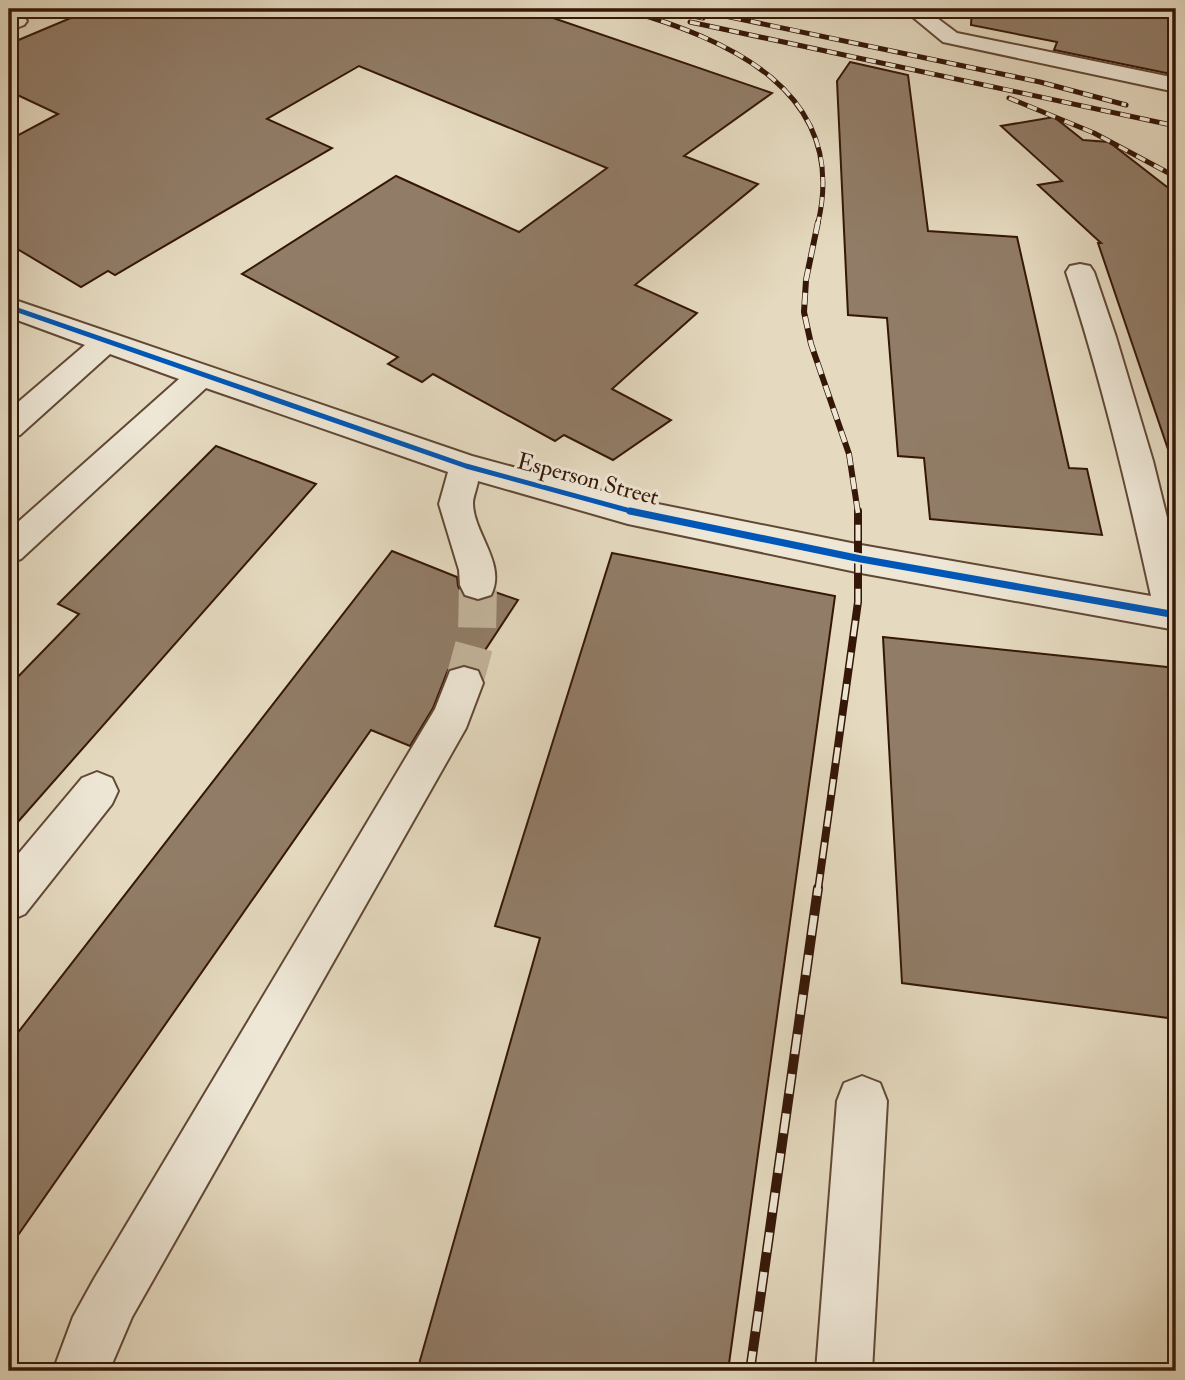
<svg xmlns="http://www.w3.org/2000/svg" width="1185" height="1380" viewBox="0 0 1185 1380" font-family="'IM FELL Double Pica',serif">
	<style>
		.building { fill: #917c67; stroke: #351707; stroke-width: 2 }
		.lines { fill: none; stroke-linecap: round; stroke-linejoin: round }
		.minor-tunnel { stroke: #c2b39b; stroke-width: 38; stroke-dasharray: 38 19; stroke-linecap: butt }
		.minor-casing { stroke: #614835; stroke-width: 4 }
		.minor { fill: #eee7d6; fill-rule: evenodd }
		.rail-far3-casing { stroke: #351707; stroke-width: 5 }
		.rail-far2-casing { stroke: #351707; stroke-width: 6 }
		.rail-far1-casing { stroke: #351707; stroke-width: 8 }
		.rail-casing { stroke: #351707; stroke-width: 10 }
		.rail-far3 { stroke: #eee7d6; stroke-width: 3.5; stroke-dasharray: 10; stroke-linecap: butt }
		.rail-far2 { stroke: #eee7d6; stroke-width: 4.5; stroke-dasharray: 12; stroke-linecap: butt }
		.rail-far1 { stroke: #eee7d6; stroke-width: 5; stroke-dasharray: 16; stroke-linecap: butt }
		.rail { stroke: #eee7d6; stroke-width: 7; stroke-dasharray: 20; stroke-linecap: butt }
		.cycleway-far1-casing { stroke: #eee7d6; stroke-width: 9 }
		.cycleway-casing { stroke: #eee7d6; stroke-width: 11 }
		.cycleway-far1 { stroke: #0057b8; stroke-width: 5 }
		.cycleway { stroke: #0057b8; stroke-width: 7 }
		.labels { text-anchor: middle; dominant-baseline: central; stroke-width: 6; stroke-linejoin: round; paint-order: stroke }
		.street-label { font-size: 23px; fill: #351707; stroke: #eee7d6 }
	</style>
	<rect width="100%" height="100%" fill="#e5dac0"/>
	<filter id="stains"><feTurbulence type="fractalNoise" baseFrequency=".00286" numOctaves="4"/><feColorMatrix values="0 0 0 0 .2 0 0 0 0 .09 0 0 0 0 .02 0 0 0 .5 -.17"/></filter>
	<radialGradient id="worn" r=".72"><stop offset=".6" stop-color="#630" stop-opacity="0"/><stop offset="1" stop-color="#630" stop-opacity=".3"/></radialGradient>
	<g class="building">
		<polygon points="92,9 527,9 772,93 684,156 758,184 635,285 697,313 612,389 671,420 613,460 564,435 555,441 433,374 422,382 388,364 398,357 242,274 396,176 519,232 607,168 359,66 267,119 332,148 115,275 108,271 81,287 9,244 9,140 58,114 9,91 9,44"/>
		<polygon points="972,9 1176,9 1176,75 1054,50 1057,42 971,25"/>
		<polygon points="850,62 908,75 928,231 1017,237 1069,468 1087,469 1102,535 930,519 924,458 898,456 887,318 848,315 837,81"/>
		<polygon points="1054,117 1083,140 1109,142 1176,194 1176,454 1170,455 1098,243 1101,243 1038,185 1062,181 1001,126"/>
		<polygon points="216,446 316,484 9,832 9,686 79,614 58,604"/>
		<polygon points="392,551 457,577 458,586 464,598 479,602 492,598 495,592 518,600 474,667 463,664 448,670 433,708 410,746 371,730 9,1248 9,1044"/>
		<polygon points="612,553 835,596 728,1371 417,1371 540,938 495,926"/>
		<polygon points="883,637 1176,668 1176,1019 902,983"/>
	</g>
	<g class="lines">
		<polyline class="minor-tunnel" points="464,683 477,635 478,585"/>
		<g class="minor-casing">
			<g id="minor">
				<polygon points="903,9 925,9 957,33 1176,78 1176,92 943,42"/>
				<polygon points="17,15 24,17 27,21 24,25 9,31 9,17"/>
				<path d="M1080 264 1090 266 1094 272 1116 337 1153 461 1176 554V630L861 573 628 524 478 481C477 488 473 497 473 503 473 533 507 564 491 595L478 599 465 595 460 585 459 570 439 504 448 472 206 388 21 559 9 563V530L179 379 110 354 20 435 9 438V410L85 345 9 317V298L472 456 628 498 861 545 1151 596C1127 487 1101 378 1066 272L1070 266Z"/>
				<polygon points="464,667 478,671 483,683 466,728 132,1317 109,1371 53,1371 73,1317 94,1279 435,709 450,671"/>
				<polygon points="97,772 112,778 118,791 112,804 25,914 9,921 9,865 82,778"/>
				<polygon points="862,1076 880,1083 887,1101 872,1371 816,1371 837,1101 844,1083"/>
			</g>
		</g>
		<use href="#minor" class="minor"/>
		<g class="rail-far3-casing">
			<g id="rail-far3">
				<path d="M623 9C728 39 849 91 818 223"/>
				<polyline points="658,9 703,18"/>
				<polyline points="692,9 1040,82 1126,105"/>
				<polyline points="690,22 1176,126"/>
				<polyline points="1009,98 1094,133 1176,177"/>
			</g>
		</g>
		<g class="rail-far2-casing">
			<polyline id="rail-far2" points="818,222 806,280 804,312 811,344 849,454 858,513"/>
		</g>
		<g class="rail-far1-casing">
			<polyline id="rail-far1" points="818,890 858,602 858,511"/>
		</g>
		<g class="rail-casing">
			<polyline id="rail" points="750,1371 818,888"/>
		</g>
		<use href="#rail-far3" class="rail-far3"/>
		<use href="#rail-far2" class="rail-far2"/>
		<use href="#rail-far1" class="rail-far1"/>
		<use href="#rail" class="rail"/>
		<g class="cycleway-far1-casing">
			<polyline id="cycleway-far1" points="9,307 466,466 638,513"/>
		</g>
		<g class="cycleway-casing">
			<polyline id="cycleway" points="630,511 861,559 1176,615"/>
		</g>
		<use href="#cycleway-far1" class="cycleway-far1"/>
		<use href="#cycleway" class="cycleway"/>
	</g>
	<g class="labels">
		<g class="street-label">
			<text transform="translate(588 479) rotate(15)">Esperson Street</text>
		</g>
	</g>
	<rect width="1185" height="1380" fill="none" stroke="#e5dac0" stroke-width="35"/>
	<rect x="10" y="10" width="1164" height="1359" fill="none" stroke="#351707" stroke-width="3.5"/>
	<rect x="18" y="18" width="1150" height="1345" fill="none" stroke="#351707" stroke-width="2"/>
	<rect width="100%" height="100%" filter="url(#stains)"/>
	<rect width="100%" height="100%" fill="url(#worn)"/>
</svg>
